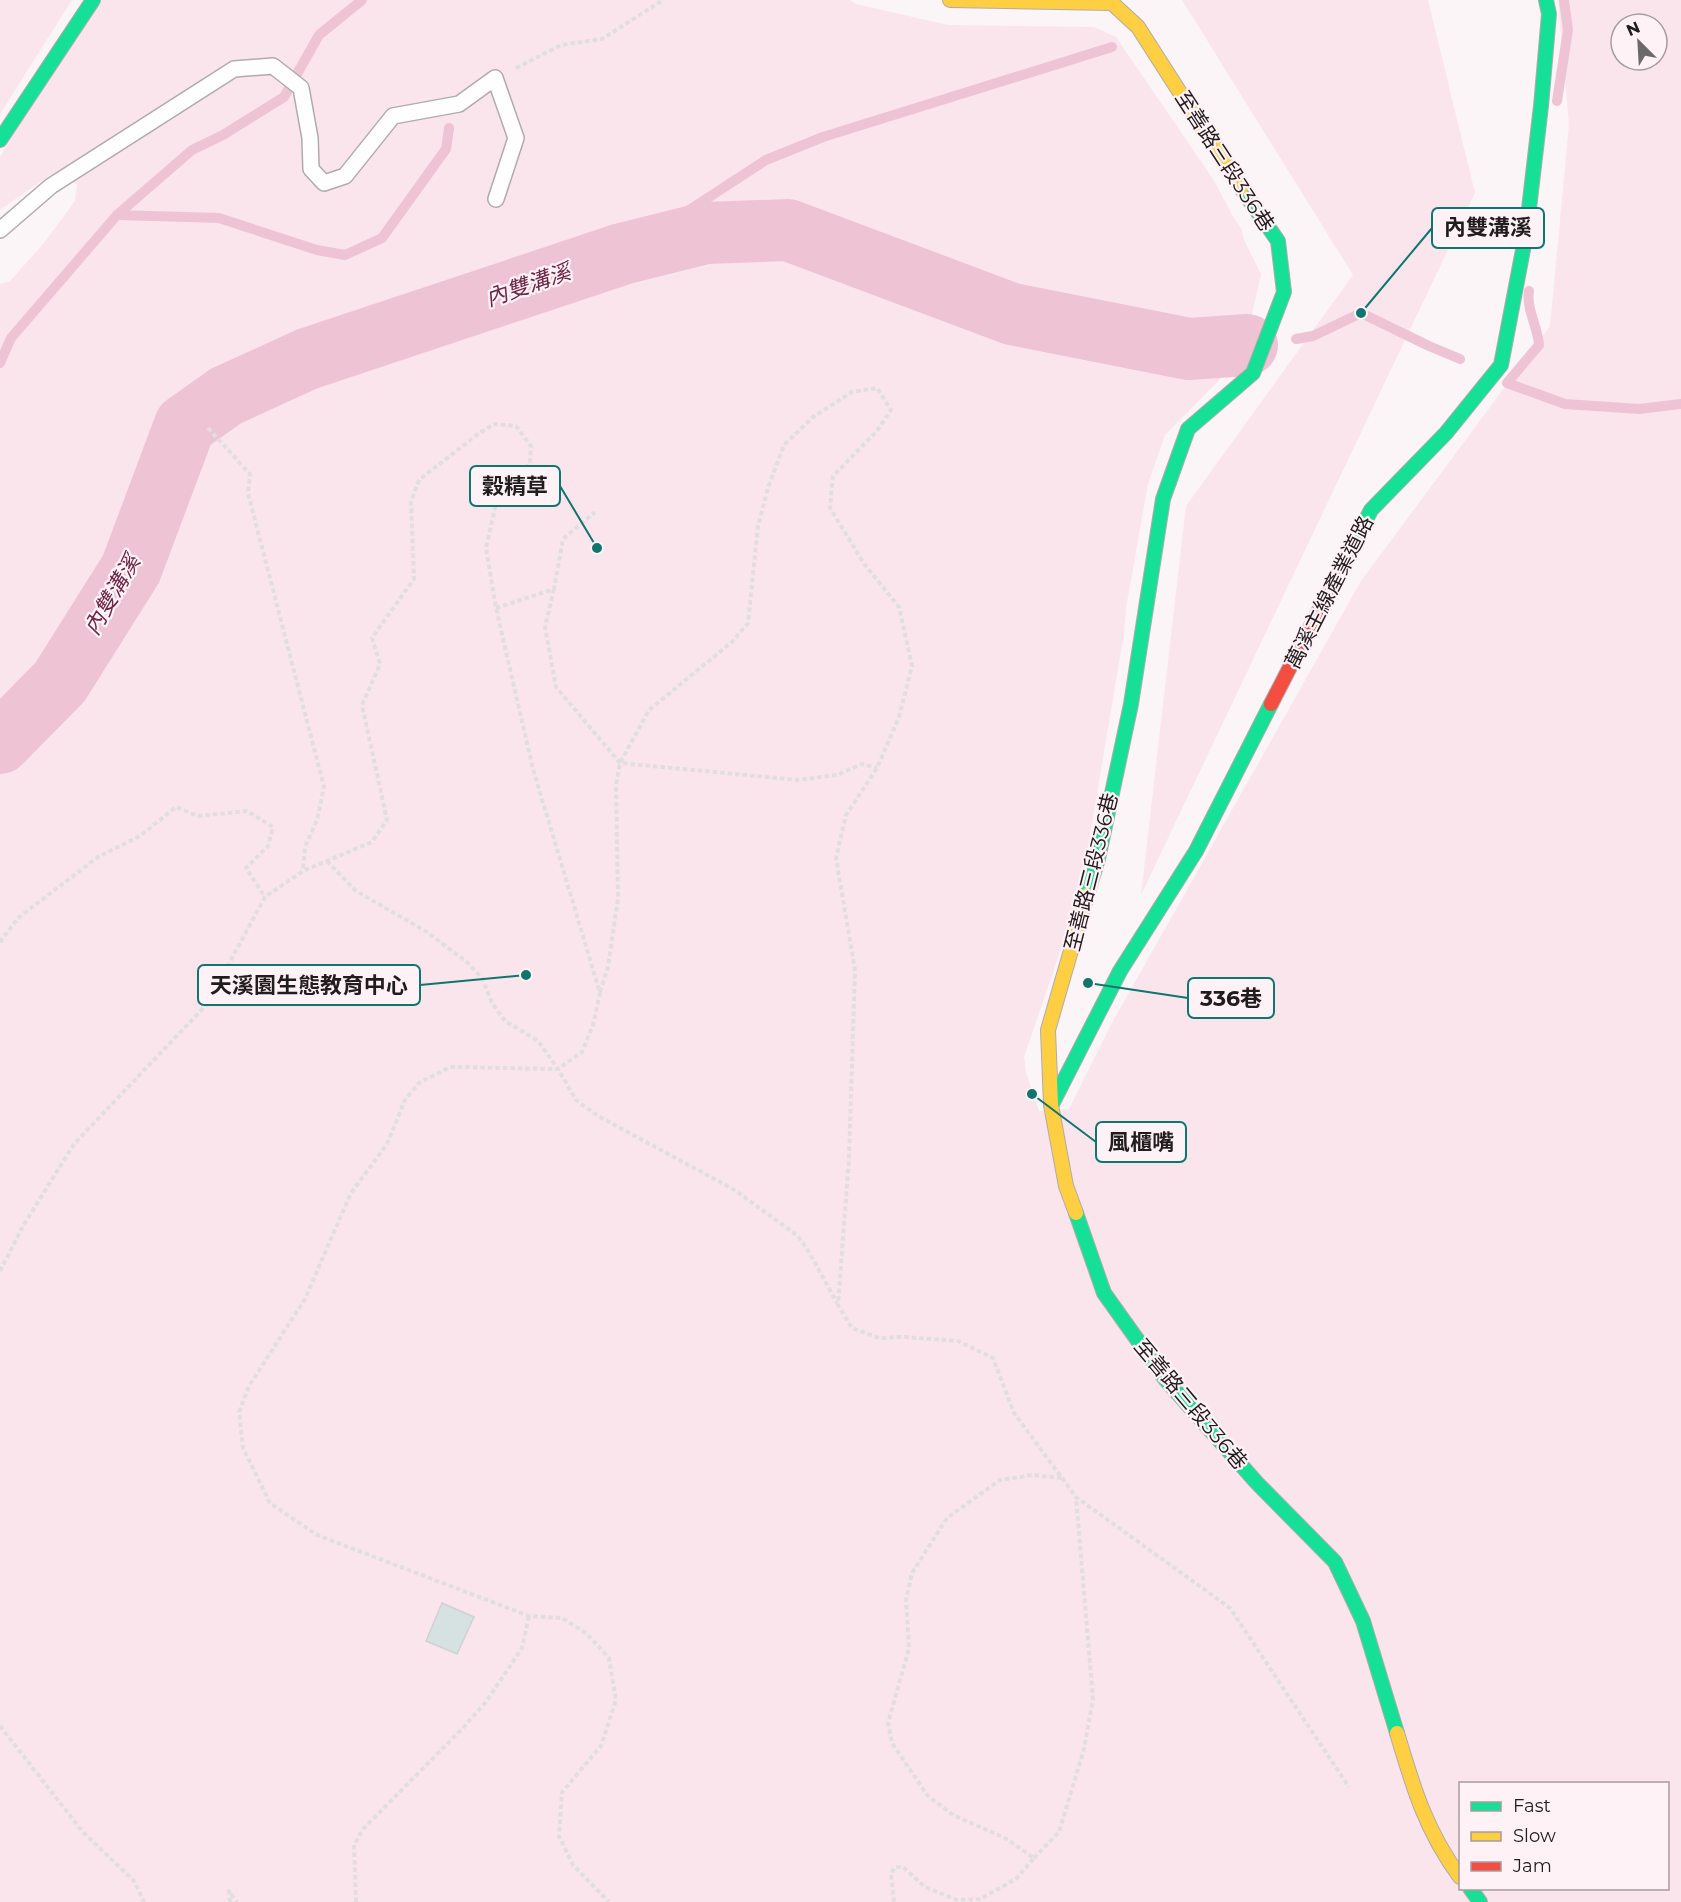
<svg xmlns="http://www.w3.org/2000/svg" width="1681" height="1902" viewBox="0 0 1681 1902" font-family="Montserrat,'Noto Sans TC',sans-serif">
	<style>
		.green { fill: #fbe5ed; fill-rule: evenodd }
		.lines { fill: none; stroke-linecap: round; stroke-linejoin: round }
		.stream { stroke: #eec4d5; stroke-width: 10 }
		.river { stroke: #eec4d5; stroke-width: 62 }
		.building { fill: #d6e1e2; stroke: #d1d1d2; stroke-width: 1.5 }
		.lane-casing { stroke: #b1abad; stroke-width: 18 }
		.fast-casing { stroke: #b1abad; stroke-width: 16 }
		.slow-casing { stroke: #b1abad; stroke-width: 16 }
		.jam-casing { stroke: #b1abad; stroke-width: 16 }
		.path { stroke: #e1dedf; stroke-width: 4; stroke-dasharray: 4.5 3; stroke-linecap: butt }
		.lane { stroke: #fefefe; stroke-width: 15 }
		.fast { stroke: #16e098; stroke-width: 14 }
		.slow { stroke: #ffcf43; stroke-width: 14 }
		.jam { stroke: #f24e42; stroke-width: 14 }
		.labels { text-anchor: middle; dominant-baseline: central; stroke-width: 4.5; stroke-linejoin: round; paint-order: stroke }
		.street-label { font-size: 21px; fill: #211c1e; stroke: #fef2f6 }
		.water-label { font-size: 22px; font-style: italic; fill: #6b2848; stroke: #fef2f6 }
		.leader { fill: none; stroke: #0f766e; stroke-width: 2 }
		.callout-dot { fill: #0f766e; stroke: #fef2f6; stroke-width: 2 }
		.callout { fill: #fef2f6; stroke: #0f766e; stroke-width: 2 }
		.callout-label { font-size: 22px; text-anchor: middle; font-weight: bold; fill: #211c1e }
	</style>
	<rect width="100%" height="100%" fill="#fbf5f7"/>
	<g class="green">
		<polygon points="0,0 72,0 0,114"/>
		<path d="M102 0H850L856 4 948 25 1094 27 1116 37 1215 182 1231 213 1241 228 1244 240 1261 274 1250 323 1247 329 1238 361 1165 435 1148 484 1126 608 1124 634 1080 894 1024 1057 1026 1072 1039 1111 1069 1109 1113 1021 1361 581 1550 326 1569 125 1558 0H1681V1902H0V284L10 281 44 243 75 201 77 184 50 175 0 210V157L34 99ZM1621 24H1657V60H1621ZM1460 1784H1668V1888H1460Z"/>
		<polygon points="1182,0 1428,0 1475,193 1141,895 1186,506 1353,275"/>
	</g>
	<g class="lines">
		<g class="stream">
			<polyline points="1557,101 1568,30 1564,0"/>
			<polyline points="117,215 219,218 317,250 345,255 382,238 446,149 449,128"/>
			<polyline points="622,254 766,160 823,137 1112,47"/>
			<path d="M1529 291C1526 309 1538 327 1539 345L1507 383 1565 404 1639 409 1681 404"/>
			<polyline points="1296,339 1313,336 1361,313 1429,346 1460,359"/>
			<polyline points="0,363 11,338 117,215 192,150 223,135 284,97 319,35 362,0"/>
		</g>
		<polyline class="river" points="0,743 60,682 131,569 185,425 226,396 307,359 622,254 706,233 788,230 1012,314 1189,349 1247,345"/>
	</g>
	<polygon class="building" points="442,1603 474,1617 457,1654 426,1641"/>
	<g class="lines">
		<g class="lane-casing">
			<polyline id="lane" points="0,230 51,186 234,69 273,66 301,88 310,138 311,169 324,183 345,176 393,116 459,104 495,78 516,138 496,199"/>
		</g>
		<g class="fast-casing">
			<g id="fast">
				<polyline points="0,140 93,0"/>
				<polyline points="1345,560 1371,510 1446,433 1501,365 1526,234 1541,106 1549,14 1546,0"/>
				<polyline points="1087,895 1098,859 1131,704 1163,499 1188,429 1253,373 1284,292 1278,241 1241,188"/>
				<polyline points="1052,1104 1120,971 1196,851 1271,704"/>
				<polyline points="1076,1213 1104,1293 1166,1380 1257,1483 1335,1562 1363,1621 1397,1733"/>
				<polyline points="1470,1888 1480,1902"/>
			</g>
		</g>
		<g class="slow-casing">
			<g id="slow">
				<polyline points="950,0 1112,3 1138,27 1241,188"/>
				<polyline points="1076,1213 1066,1186 1051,1105 1048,1030 1087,895"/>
				<path d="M1397 1733C1413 1787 1426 1831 1460 1877"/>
			</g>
		</g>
		<g class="jam-casing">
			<polyline id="jam" points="1271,704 1345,560"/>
		</g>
		<g class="path">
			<polyline points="516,68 561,45 602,39 663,0"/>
			<polyline points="208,428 250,474 248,493 324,787 317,820 305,847 303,871"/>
			<polyline points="554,589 545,627 556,687 620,763 798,780 837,775 862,764 877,768"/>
			<polyline points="496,608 554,589 563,539 595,512"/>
			<polyline points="327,861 356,891 427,932 468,963 482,978 492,1003 505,1021 538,1041 558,1069 576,1100 598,1116 733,1189 798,1236 809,1252 837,1303"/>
			<polyline points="0,942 18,918 98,857 140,836 176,807 198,816 247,811 273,827 268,846 246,868 265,897"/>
			<polyline points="600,992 608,967 618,899 616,785 620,763 649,710 732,642 748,623 758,526 768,488 784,445 813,417 852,392 877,388 891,410 876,432 833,476 830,508 865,565 899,607 912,666 899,717 877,768 846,815 836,858 855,970 849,1158 838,1305 852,1328 879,1338 904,1337 958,1341 993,1358 1014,1413 1076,1497 1230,1608 1349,1787"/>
			<polyline points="0,1271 23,1226 74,1144 207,1004 265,897 303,871 372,842 387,820 362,705 380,664 372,638 414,579 411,502 419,480 478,434 494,424 516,426 531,446 530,463 512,481 495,508 486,548 496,608 533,769 600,993 593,1025 582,1052 558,1069 450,1067 419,1083 405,1100 387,1144 351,1193 305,1299 249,1386 239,1412 243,1448 270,1503 317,1535 529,1616 562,1618 586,1633 609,1658 616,1700 601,1746 562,1792 559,1836 573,1865 609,1902"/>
			<polyline points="0,1726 82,1831 134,1881 144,1902"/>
			<polyline points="1034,1858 1059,1832 1084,1749 1093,1699 1076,1497"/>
			<polyline points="230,1902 229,1891 237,1902"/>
			<polyline points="356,1902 354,1845 363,1829 462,1729 486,1702 522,1648 529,1616"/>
			<polyline points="894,1902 891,1873 895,1867 903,1867 925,1887 957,1900 980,1899 1016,1879 1034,1858 1005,1838 953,1815 927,1795 892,1743 888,1723 909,1648 906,1600 912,1573 947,1518 1000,1480 1032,1475 1063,1478"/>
		</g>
		<use href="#lane" class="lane"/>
		<use href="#fast" class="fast"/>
		<use href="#slow" class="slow"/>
		<use href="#jam" class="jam"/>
	</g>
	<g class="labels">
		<g class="street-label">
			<text transform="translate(1225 161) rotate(57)">至善路三段336巷</text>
			<text transform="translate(1329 592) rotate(-63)">萬溪主線產業道路</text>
			<text transform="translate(1091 872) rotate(-76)">至善路三段336巷</text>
			<text transform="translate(1191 1404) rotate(50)">至善路三段336巷</text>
		</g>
		<g class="water-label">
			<text transform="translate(528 285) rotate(-19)">內雙溝溪</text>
			<text transform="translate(112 595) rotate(-60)">內雙溝溪</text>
		</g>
	</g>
	<path class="leader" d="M1361 313L1432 228M597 548L560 486M526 975L420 985M1088 983L1188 998M1032 1094L1096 1142"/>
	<g class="callout-dot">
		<circle cx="1361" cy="313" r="6"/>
		<circle cx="597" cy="548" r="6"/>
		<circle cx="526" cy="975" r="6"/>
		<circle cx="1088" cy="983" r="6"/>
		<circle cx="1032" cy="1094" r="6"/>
	</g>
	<g class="callout">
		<rect x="1432" y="208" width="112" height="40" rx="6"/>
		<rect x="470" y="466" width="90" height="40" rx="6"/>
		<rect x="198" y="965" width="222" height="40" rx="6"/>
		<rect x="1188" y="978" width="86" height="40" rx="6"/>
		<rect x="1096" y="1122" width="90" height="40" rx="6"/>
	</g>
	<g class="callout-label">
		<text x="1488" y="235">內雙溝溪</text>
		<text x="515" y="494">穀精草</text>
		<text x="309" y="993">天溪園生態教育中心</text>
		<text x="1231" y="1006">336巷</text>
		<text x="1141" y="1150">風櫃嘴</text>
	</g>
	<rect x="1459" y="1782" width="210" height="108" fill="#fef2f6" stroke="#a69ca0" stroke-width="1.5"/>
	<rect x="1471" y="1802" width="30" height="9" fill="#16e098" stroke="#a69ca0" stroke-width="1.5"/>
	<text x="1513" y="1812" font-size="18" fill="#211c1e">Fast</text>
	<rect x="1471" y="1832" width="30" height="9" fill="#ffcf43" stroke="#a69ca0" stroke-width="1.5"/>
	<text x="1513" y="1842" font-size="18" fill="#211c1e">Slow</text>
	<rect x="1471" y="1862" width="30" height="9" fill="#f24e42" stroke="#a69ca0" stroke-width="1.5"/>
	<text x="1513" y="1872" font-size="18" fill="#211c1e">Jam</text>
	<g transform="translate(1639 42) rotate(336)"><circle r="28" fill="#fef2f6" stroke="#a69ca0" stroke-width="1.5"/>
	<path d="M0-4.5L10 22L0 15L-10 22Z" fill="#6d686a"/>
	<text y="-9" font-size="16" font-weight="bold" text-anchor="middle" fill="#211c1e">N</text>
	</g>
</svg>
